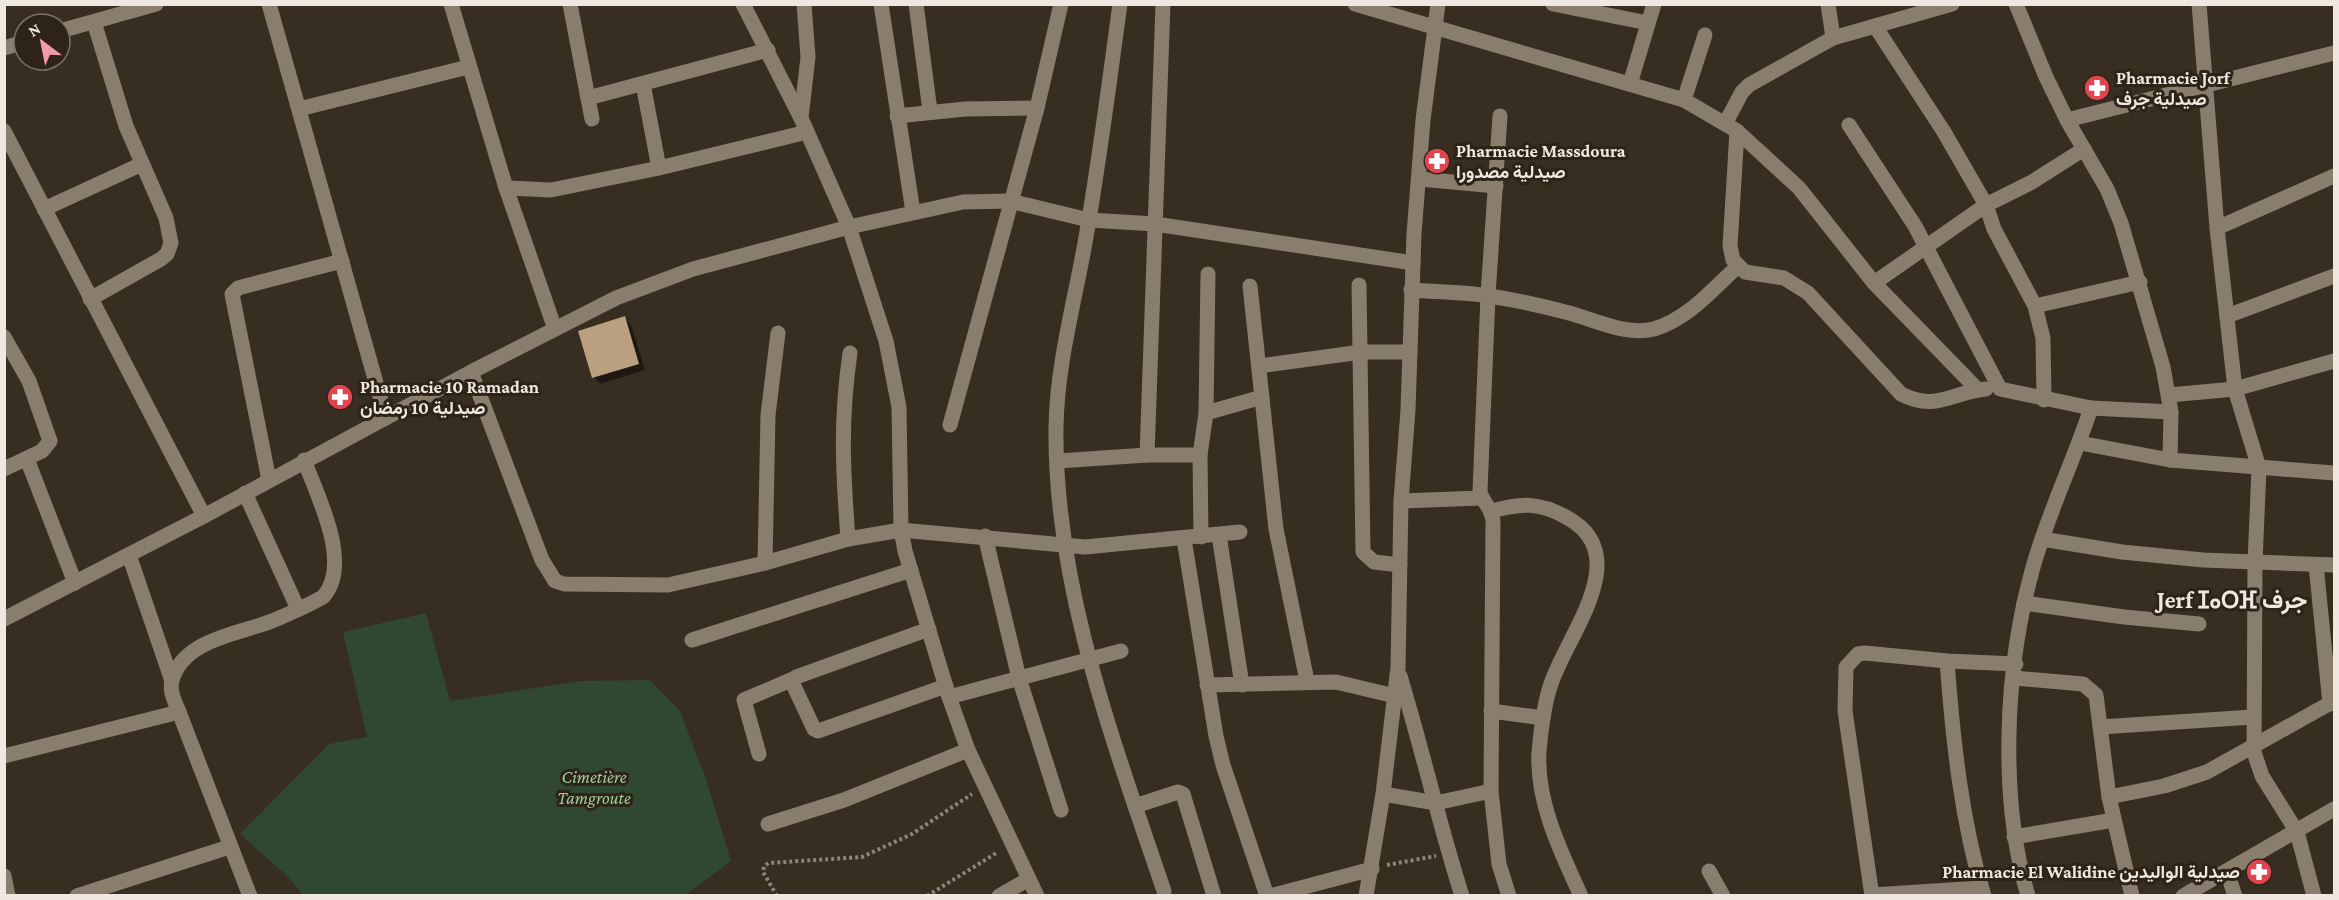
<svg xmlns="http://www.w3.org/2000/svg" width="2339" height="900" viewBox="0 0 2339 900" font-family="'Crimson Pro',Vazirmatn,'Noto Sans Tifinagh',serif">
	<style>
		.green { fill: #304732 }
		.shadow { fill: #0007 }
		.building { fill: #baa07e }
		.lines { fill: none; stroke-linecap: round; stroke-linejoin: round }
		.path { stroke: #8d847a; stroke-width: 4; stroke-dasharray: 3 3; stroke-linecap: butt }
		.minor { stroke: #897d6e; stroke-width: 15 }
		.labels { text-anchor: middle; dominant-baseline: central; stroke-width: 6; stroke-linejoin: round; paint-order: stroke }
		.poi-label { font-size: 18px; font-weight: bold; fill: #efe8e0; stroke: #2d2316; text-anchor: start }
		.park-label { font-size: 18px; font-style: italic; fill: #9bce9f; stroke: #2d2316 }
		.district-label { font-size: 24px; font-weight: bold; fill: #efe8e0; stroke: #2d2316 }
	</style>
	<rect width="100%" height="100%" fill="#372d20"/>
	<polygon class="green" points="426,613 450,701 580,681 650,680 680,711 706,779 731,861 686,895 303,895 286,875 240,834 329,744 367,737 343,632"/>
	<polygon class="shadow" points="624,318 631,325 645,370 600,384 594,377"/>
	<polygon class="building" points="625,316 639,364 592,378 578,331"/>
	<g class="lines">
		<g class="path">
			<polyline points="1387,865 1436,856"/>
			<polyline points="777,896 763,872 764,866 769,863 862,857 912,834 972,794"/>
			<polyline points="927,896 998,852"/>
		</g>
		<g class="minor">
			<polyline points="269,4 386,418"/>
			<polyline points="451,4 506,188 555,329"/>
			<polyline points="570,4 592,119"/>
			<polyline points="743,4 801,118 849,227 886,341 899,407 901,530 905,551 949,697 968,750 1037,896"/>
			<polyline points="881,4 913,212"/>
			<polyline points="916,4 930,111"/>
			<path d="M1120 4C1109 84 1099 164 1085 243 1074 304 1057 365 1056 427 1054 586 1114 743 1164 891"/>
			<polyline points="1355,4 1684,100 1737,131 1799,188 1874,283 1978,390"/>
			<polyline points="1553,4 1648,23"/>
			<polyline points="1828,4 1833,38"/>
			<polyline points="2016,4 2046,77 2067,120 2107,189 2121,223 2163,367 2171,412 2170,460"/>
			<polyline points="2199,4 2217,228 2334,176"/>
			<polyline points="1875,26 1944,132 1986,205 1994,229 2035,306 2043,338 2044,400"/>
			<polyline points="60,31 156,4"/>
			<polyline points="4,48 24,42"/>
			<polyline points="643,84 659,168"/>
			<polyline points="1630,84 1654,4"/>
			<polyline points="588,98 768,50"/>
			<polyline points="1684,100 1705,35"/>
			<polyline points="299,109 468,67"/>
			<polyline points="897,116 965,109 1037,108"/>
			<path d="M1500 116 1488 295 1480 491C1482 503 1491 505 1493 521L1491 791 1499 864 1509 896"/>
			<polyline points="801,118 808,57 804,4"/>
			<polyline points="2067,120 2334,53"/>
			<polyline points="1725,124 1742,92 1749,85 1833,38 1952,4"/>
			<polyline points="1849,125 1915,226 2000,389 2091,408 2171,412"/>
			<polyline points="4,131 204,516"/>
			<path d="M1737 131 1730 246 1733 260 1745 272 1784 278 1808 293 1901 394C1936 412 1952 392 1986 389"/>
			<polyline points="1420,179 1496,186"/>
			<polyline points="506,188 551,190 659,168 807,132"/>
			<polyline points="44,209 142,164"/>
			<polyline points="1874,283 1986,205 2032,182 2084,149"/>
			<polyline points="1359,285 1363,552 1374,562 1400,565"/>
			<polyline points="1250,286 1276,529 1307,681"/>
			<path d="M1411 290C1437 292 1464 292 1489 296 1516 300 1543 306 1569 313 1595 320 1627 336 1654 329 1688 319 1712 290 1737 267"/>
			<polyline points="90,299 161,259 167,254 171,243 166,218 126,126 94,22"/>
			<polyline points="2035,306 2140,282"/>
			<polyline points="2227,316 2334,276"/>
			<polyline points="4,337 29,381 50,441 42,451 4,469"/>
			<polyline points="1259,366 1361,352 1410,352"/>
			<polyline points="471,372 542,560 555,581 564,584 668,585 765,563 848,539 901,530 1085,547 1240,532"/>
			<polyline points="2169,395 2235,389 2217,228"/>
			<polyline points="1206,413 1262,397"/>
			<polyline points="950,425 1037,108 1061,4"/>
			<polyline points="2080,443 2170,460 2334,473"/>
			<polyline points="1147,455 1163,4"/>
			<polyline points="1200,455 1206,413 1208,274"/>
			<polyline points="27,459 75,583"/>
			<polyline points="1058,461 1147,455 1200,455 1201,537"/>
			<polyline points="269,480 232,294 238,288 342,261"/>
			<polyline points="245,493 298,609"/>
			<polyline points="1401,501 1481,498"/>
			<path d="M1492 511C1521 503 1539 502 1566 517 1635 554 1570 631 1552 681 1544 702 1541 729 1539 752 1536 802 1561 852 1581 896"/>
			<polyline points="1219,535 1242,685"/>
			<polyline points="985,536 1019,678 1061,810"/>
			<path d="M848 539C843 472 840 421 850 353"/>
			<polyline points="1184,539 1216,736 1223,765 1267,896"/>
			<polyline points="2042,539 2122,552 2203,560 2334,565"/>
			<polyline points="129,555 172,681"/>
			<polyline points="765,563 768,415 778,333"/>
			<polyline points="2316,565 2330,704"/>
			<polyline points="2024,603 2124,617 2199,624"/>
			<polyline points="4,619 204,516 471,372 616,298 693,269 849,227 963,202 1010,201 1089,220 1155,224 1413,263"/>
			<polyline points="929,629 796,677 792,682 814,729 818,731 946,686"/>
			<polyline points="692,640 911,570"/>
			<path d="M1947 661C1953 740 1961 819 1984 896"/>
			<path d="M1400 676C1422 749 1439 823 1462 896"/>
			<polyline points="2014,678 2083,684 2096,695 2109,797 2132,896"/>
			<polyline points="1207,685 1336,682 1395,696"/>
			<polyline points="949,697 1121,651"/>
			<polyline points="1491,711 1543,718"/>
			<polyline points="2100,727 2253,717"/>
			<polyline points="759,754 744,700 793,679"/>
			<polyline points="4,756 179,712"/>
			<polyline points="1383,794 1436,803 1491,791"/>
			<polyline points="2109,797 2164,786 2207,772 2334,701"/>
			<polyline points="1135,806 1178,792 1183,794 1214,896"/>
			<polyline points="768,824 844,800 968,750"/>
			<polyline points="2014,837 2114,820"/>
			<polyline points="1709,871 1723,896"/>
			<polyline points="2227,872 2235,896"/>
			<polyline points="4,876 8,896"/>
			<polyline points="1872,895 1981,888"/>
			<polyline points="77,896 229,847"/>
			<path d="M250 896 179 712C175 702 169 691 172 680 184 639 239 634 272 621 289 614 307 606 323 597 353 564 317 495 304 460"/>
			<polyline points="999,896 1029,879"/>
			<polyline points="1270,896 1372,869"/>
			<polyline points="1366,896 1383,794 1398,667 1401,501 1408,410 1414,234 1423,120 1438,4"/>
			<polyline points="1872,896 1845,711 1846,667 1858,654 1865,653 1947,661 2016,664"/>
			<path d="M2028 896C1999 798 2005 669 2032 571 2047 515 2073 463 2091 408"/>
			<polyline points="2183,896 2334,809"/>
			<polyline points="2314,896 2297,832 2262,776 2254,752 2255,563 2259,468 2235,389 2334,361"/>
		</g>
	</g>
	<defs>
		<g id="pharmacy-disc" transform="scale(1.35)"><circle r="9.5" fill="#e0444e" stroke="#2d2316"/><path d="M-2-6h4v4h4v4h-4v4h-4v-4h-4v-4h4Z" fill="#fff"/></g>
	</defs>
	<g fill-rule="evenodd">
		<use href="#pharmacy-disc" x="2097" y="88"/>
		<use href="#pharmacy-disc" x="1437" y="161"/>
		<use href="#pharmacy-disc" x="340" y="397"/>
		<use href="#pharmacy-disc" x="2259" y="872"/>
	</g>
	<g class="labels">
		<g class="poi-label">
			<text x="2116" y="78">Pharmacie Jorf<tspan x="2116" dy="21">صيدلية جرف</tspan></text>
			<text x="1456" y="151">Pharmacie Massdoura<tspan x="1456" dy="21">صيدلية مصدورا</tspan></text>
			<text x="360" y="387">Pharmacie 10 Ramadan<tspan x="360" dy="21">صيدلية 10 رمضان</tspan></text>
			<text x="2240" y="872" text-anchor="end">Pharmacie El Walidine صيدلية الواليدين</text>
		</g>
		<g class="park-label">
			<text x="594" y="777">Cimetière<tspan x="594" dy="21">Tamgroute</tspan></text>
		</g>
		<g class="district-label">
			<text x="2232" y="599">Jerf ⵊⴰⵔⴼ جرف</text>
		</g>
	</g>
	<rect width="2339" height="900" fill="none" stroke="#efe8e0" stroke-width="12"/>
	<g transform="translate(42 42) rotate(328)"><circle r="28" fill="#2d2316" stroke="#7b7267" stroke-width="1.5"/>
	<path d="M0-4.5L10 22L0 15L-10 22Z" fill="#f39aa7"/>
	<text y="-9" font-size="16" font-weight="bold" text-anchor="middle" fill="#efe8e0">N</text>
	</g>
</svg>
